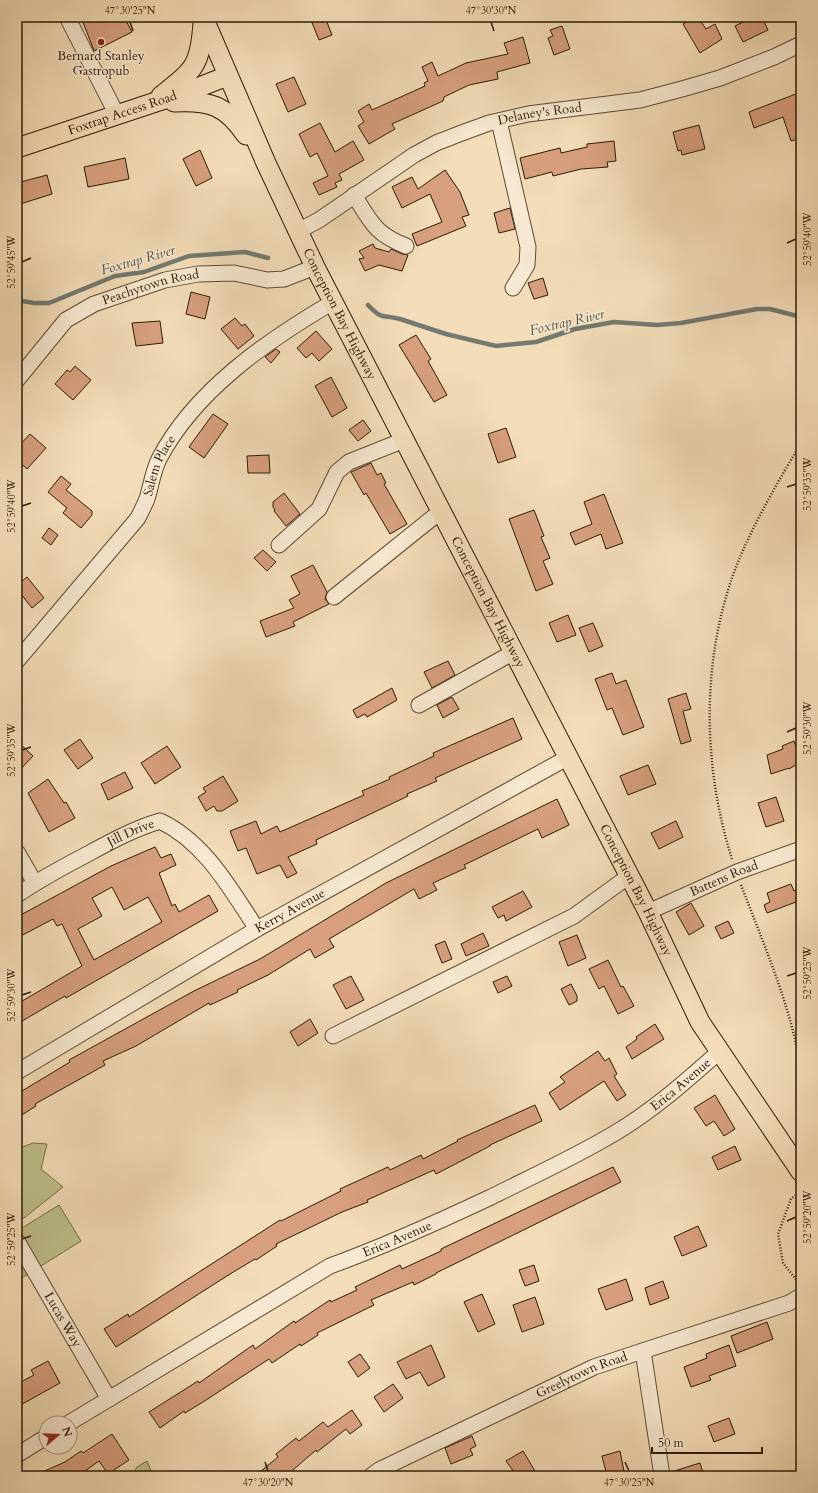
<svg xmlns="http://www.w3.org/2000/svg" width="818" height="1493" viewBox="0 0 818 1493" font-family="Cardo,serif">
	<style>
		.green { fill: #bfc08c; stroke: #756e48 }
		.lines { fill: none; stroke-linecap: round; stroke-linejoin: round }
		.stream { stroke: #727a71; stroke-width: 4.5 }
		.building { fill: #d79f7e; stroke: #2b1b04; fill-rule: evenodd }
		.minor-casing { stroke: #5d4c31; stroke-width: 17 }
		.major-casing { stroke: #2b1b04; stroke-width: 21 }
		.path { stroke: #2b1b04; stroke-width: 2.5; stroke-dasharray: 1 2; stroke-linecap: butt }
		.minor { stroke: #f7e9d1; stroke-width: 15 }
		.major { stroke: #f3ddb8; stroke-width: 19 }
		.ticks { fill: none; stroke: #2b1b04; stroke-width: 1.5 }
		.poi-dot { fill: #8f2418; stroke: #f7e9d1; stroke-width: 1.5 }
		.labels { text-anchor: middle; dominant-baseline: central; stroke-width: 3; stroke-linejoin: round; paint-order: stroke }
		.poi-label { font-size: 13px; fill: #2b1b04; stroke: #f7e9d1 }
		.street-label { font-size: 13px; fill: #2b1b04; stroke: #f7e9d1 }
		.water-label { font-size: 14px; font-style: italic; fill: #545244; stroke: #f7e9d1 }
		.neatline { fill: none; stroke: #2b1b04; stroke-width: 1.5 }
		.ticks-label { font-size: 10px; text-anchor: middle; fill: #2b1b04 }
	</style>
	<rect width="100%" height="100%" fill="#f3ddb8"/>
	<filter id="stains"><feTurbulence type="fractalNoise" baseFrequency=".005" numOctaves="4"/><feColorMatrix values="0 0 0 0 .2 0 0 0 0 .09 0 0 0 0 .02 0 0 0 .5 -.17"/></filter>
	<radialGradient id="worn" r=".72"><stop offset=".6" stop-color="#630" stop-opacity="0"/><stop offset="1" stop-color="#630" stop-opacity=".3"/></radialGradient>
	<g class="green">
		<polygon points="33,1143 47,1144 41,1169 63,1187 24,1218 17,1221 17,1149"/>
		<polygon points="59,1205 81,1241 17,1281 17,1231"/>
		<polygon points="147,1461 153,1476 132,1476 137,1467"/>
	</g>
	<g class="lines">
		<g class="stream">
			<polyline points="17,300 34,303 49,303 115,276 144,272 189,256 245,252 268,258"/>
			<path d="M368 305C383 321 382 314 400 319L446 334 496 346 536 342 575 329 614 322 657 325 681 323 757 309H770L801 317"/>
		</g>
	</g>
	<g class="building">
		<polygon points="95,17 124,17 132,32 94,51 83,22"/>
		<polygon points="319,17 325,17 332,35 319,40 311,20"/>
		<polygon points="694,17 698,17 706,29 715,24 722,39 700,53 683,24"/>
		<polygon points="753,17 762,17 768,30 743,42 735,26"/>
		<polygon points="562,26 570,49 554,55 548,38 553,36 550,30"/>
		<polygon points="523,37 530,63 497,72 498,79 469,85 444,97 443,101 392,124 395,129 369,144 358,126 364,122 358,111 369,104 372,110 425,86 424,83 428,81 422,67 432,62 438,76 466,63 508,54 504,43"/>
		<polygon points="294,77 306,104 288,112 276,84"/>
		<polygon points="801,92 801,138 791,141 783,117 754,128 749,112"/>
		<polygon points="320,123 335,152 353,141 364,160 339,174 342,180 335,183 337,187 319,195 313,183 328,176 317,153 310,157 299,134"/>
		<polygon points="699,125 705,149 682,155 681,150 678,151 673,132"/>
		<polygon points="614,141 616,161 607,162 608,167 581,169 553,176 552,172 525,179 520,158 560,148 561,153 587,147 587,144"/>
		<polygon points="200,150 212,178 196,186 183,159"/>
		<polygon points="125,158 129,179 88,187 84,167"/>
		<polygon points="445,170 460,192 469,215 462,217 466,226 417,246 412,234 442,222 430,194 402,208 392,187 412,177 418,189"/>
		<polygon points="47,175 52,194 17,205 17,183"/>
		<polygon points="510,208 515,229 499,233 494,213"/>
		<polygon points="373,244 375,248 389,252 391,249 402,254 408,255 402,271 379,265 365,271 359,259 364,258 359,251"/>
		<polygon points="543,278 548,295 534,299 528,283"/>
		<polygon points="191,292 210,297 205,319 186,314"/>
		<polygon points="235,318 242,326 245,324 254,336 238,349 221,329"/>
		<polygon points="160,321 163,343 136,346 132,323"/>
		<polygon points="316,331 332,349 319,361 312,353 306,358 297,348"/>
		<polygon points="416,335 431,359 428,361 447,395 434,402 399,345"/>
		<polygon points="276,349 280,352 271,363 265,357"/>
		<polygon points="75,366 91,380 73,400 55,384 67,370 70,372"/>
		<polygon points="331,377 347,408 332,417 315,386"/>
		<polygon points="213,414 228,424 204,458 189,447"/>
		<polygon points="363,420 371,431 358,441 349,430"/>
		<polygon points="506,428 516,457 498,463 488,434"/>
		<polygon points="30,434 46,448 27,469 17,460 17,448"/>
		<polygon points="269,455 270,473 248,473 247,456"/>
		<polygon points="371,463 377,475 381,473 386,483 384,484 407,524 390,534 366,493 364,495 351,472"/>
		<polygon points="61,476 71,484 66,490 92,511 92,515 81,528 63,513 67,508 48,492"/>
		<polygon points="284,493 300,514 286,526 274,511 275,510 273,507 273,502"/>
		<polygon points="604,494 623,543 606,549 601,534 575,545 570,533 592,524 584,502"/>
		<polygon points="534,510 544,536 541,537 550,558 543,561 553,584 536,591 509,519"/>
		<polygon points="49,528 58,535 51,545 42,538"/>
		<polygon points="263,550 276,562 267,571 254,558"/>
		<polygon points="313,565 327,592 325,599 329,604 293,622 295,626 266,637 260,621 294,608 289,600 300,594 291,576"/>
		<polygon points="27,577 44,598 32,608 17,589 17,585"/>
		<polygon points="568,615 576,635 557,642 549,623"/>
		<polygon points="593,623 603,646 589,652 579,628"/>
		<polygon points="448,661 455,675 432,688 424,672"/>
		<polygon points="612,673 616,684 626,680 644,727 623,735 612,708 607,710 595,679"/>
		<polygon points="392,688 397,700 367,717 365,714 357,718 353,710"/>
		<polygon points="686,693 691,709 683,711 691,741 681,744 668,699"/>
		<polygon points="452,697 459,709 443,718 437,705"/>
		<polygon points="513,718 522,739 435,778 437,781 407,794 408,796 316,840 317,844 288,857 297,873 287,878 280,865 257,874 246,848 238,851 230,831 256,821 261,834 277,826 280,832 364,795 362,791 390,779 389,777 434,756 433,753"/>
		<polygon points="80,739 93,758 78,769 64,750"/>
		<polygon points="17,741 33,756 17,773"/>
		<polygon points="794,741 801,762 789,769 789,768 771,774 767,755 783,749 782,746"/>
		<polygon points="167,746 181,767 155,784 141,763"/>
		<polygon points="648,765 656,784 628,795 620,776"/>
		<polygon points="125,772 133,788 108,800 101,784"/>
		<polygon points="223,776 238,801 222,811 217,811 214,806 206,811 198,797 206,792 203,788"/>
		<polygon points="48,779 64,803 66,802 75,818 49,832 28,793"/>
		<polygon points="776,797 784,821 766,827 758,803"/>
		<polygon points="557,799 569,825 542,838 538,829 464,865 466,868 433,883 437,890 419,899 414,889 329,939 334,947 315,958 310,949 268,975 237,990 238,992 210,1005 209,1003 136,1046 103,1061 105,1065 35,1104 36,1106 17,1118 17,1094 70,1062 69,1060 194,991 260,959 386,883"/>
		<polygon points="676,821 683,837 659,849 651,833"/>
		<path d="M155 847 161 858 171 854 176 865 159 873 172 906 175 904 179 912 209 895 218 911 66 998 65 996 17 1024V1004L82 966 62 924 57 926 53 919 17 938V917L111 866ZM112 887 124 910 148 897 162 922 94 960 78 929 102 916 92 898Z"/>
		<polygon points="791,884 794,891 801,887 801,900 767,913 764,905 770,902 767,893"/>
		<polygon points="523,891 532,907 506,921 504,915 498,918 492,907"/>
		<polygon points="691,903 704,926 689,935 676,912"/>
		<polygon points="728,921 734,933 721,939 715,927"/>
		<polygon points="483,933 489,946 466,956 461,944"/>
		<polygon points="577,935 586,958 568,966 559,942"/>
		<polygon points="445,941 452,959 442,963 435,945"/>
		<polygon points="608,960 621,987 623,986 634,1006 618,1014 604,986 599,989 589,969"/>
		<polygon points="351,976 364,1000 346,1009 333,985"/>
		<polygon points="507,976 512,986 498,993 493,982"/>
		<polygon points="571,984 577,996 577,1001 569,1005 561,989"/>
		<polygon points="310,1019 318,1033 298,1046 290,1032"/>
		<polygon points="655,1024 664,1039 632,1059 626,1047 637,1039 636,1037"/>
		<polygon points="598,1051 605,1061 609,1058 617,1074 614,1076 626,1095 617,1101 604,1081 560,1110 549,1093 565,1082 560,1077"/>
		<polygon points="715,1095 735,1129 724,1136 714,1121 706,1126 694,1108"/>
		<polygon points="535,1105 542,1121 490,1145 490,1146 436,1174 434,1170 367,1200 368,1202 342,1212 276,1244 277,1246 256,1260 255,1259 230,1274 116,1347 104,1329 128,1314 129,1317 280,1220 281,1221 341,1191 340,1189 388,1167 390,1170 421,1155 423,1159 458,1141 457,1140"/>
		<polygon points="735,1146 741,1160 718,1170 712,1157"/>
		<polygon points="613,1167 621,1182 436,1273 436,1274 414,1285 413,1282 371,1300 374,1305 317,1333 318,1335 301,1346 300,1344 272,1363 269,1359 203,1402 185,1413 184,1411 160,1428 149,1412 198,1381 199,1383 253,1345 255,1349 294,1321 295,1323 330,1300 331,1302 357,1290 355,1287 400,1265 402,1269 441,1251 441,1249"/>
		<polygon points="698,1226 707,1246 682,1256 674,1237"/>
		<polygon points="534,1265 539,1281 525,1286 519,1270"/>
		<polygon points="626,1279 633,1300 606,1310 598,1289"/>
		<polygon points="663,1281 669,1298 650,1305 645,1288"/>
		<polygon points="482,1294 495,1324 478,1332 464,1302"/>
		<polygon points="535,1297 544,1324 522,1332 513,1305"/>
		<polygon points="767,1322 773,1339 737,1353 731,1336"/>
		<polygon points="431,1345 445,1377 428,1386 420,1372 406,1379 397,1362"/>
		<polygon points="729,1345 736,1366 709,1376 711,1380 691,1387 684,1367 707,1358 706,1354"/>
		<polygon points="360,1354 370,1368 358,1377 348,1362"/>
		<polygon points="48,1361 60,1383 17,1407 17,1384 34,1375 31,1370"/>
		<polygon points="393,1384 403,1398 384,1412 374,1397"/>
		<polygon points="352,1410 362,1425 350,1434 346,1429 317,1452 316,1450 286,1476 255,1476 278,1457 276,1454 296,1438 299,1441 323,1422 328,1427"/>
		<polygon points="729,1418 735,1434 714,1442 708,1426"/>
		<polygon points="112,1434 129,1460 108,1474 99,1461 78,1476 33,1476 65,1462 81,1451 83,1453"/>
		<polygon points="472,1436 476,1446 470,1449 473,1455 451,1464 445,1448"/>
		<polygon points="523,1451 538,1476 517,1476 506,1461"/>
		<polygon points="620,1451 625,1476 607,1476 602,1456"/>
		<polygon points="700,1463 704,1476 671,1476 671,1472"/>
	</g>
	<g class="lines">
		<g class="minor-casing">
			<g id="minor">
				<polyline points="67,17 117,115"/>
				<polyline points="499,121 528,247 527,265 513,288"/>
				<path d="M354 195C371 222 375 234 406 246"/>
				<path id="s1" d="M298 231 319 220 414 155 436 143 459 134 489 123 528 114 640 100 682 89 720 78 774 57 801 44"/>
				<path id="s2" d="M17 380 66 320 94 304 165 280 198 274 234 273 267 280 284 279 315 267"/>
				<polyline points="279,545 319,509 337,472 349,462 404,440"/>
				<polyline points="334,597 441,511"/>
				<path id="s3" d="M17 661 138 518C141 512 144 506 147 499 151 486 153 471 159 459 195 390 268 340 333 302"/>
				<polyline points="419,705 514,652"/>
				<polyline points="17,852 35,883"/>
				<path id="s4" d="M17 895C39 880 61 868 84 856 108 843 133 829 160 821 205 842 231 890 257 929"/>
				<path id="s5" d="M648 912 737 872 801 849"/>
				<polyline points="333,1036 574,916 629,876"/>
				<path id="s6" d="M17 1072 257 929 567 758"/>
				<path id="s7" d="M17 1241 109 1399"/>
				<polyline points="643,1351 662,1476"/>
				<path id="s8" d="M69 1423 330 1266C385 1246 438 1222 491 1197 533 1176 575 1157 615 1133 654 1110 687 1080 720 1051"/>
				<polyline points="17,1455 46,1437"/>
				<path id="s9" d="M371 1476 379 1470 594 1367 789 1303 801 1296"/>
			</g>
		</g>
		<g class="major-casing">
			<g id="major">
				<path id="s10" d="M203 17 266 163 315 267 648 912 700 1022 801 1172"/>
				<path d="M161 96C195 69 200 66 203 23"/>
				<path d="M174 102C209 100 226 105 246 135"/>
				<path id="s11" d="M17 148 192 90 227 76"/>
			</g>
		</g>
		<g class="path">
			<path d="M732 859C704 771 701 670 731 581 746 536 776 485 801 443"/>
			<path d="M741 885C764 945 790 1004 801 1068"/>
			<polyline points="798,1282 783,1263 778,1234 791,1199 801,1191"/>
		</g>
		<use href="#minor" class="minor"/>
		<use href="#major" class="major"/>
	</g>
	<path class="ticks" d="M130 22 133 31M491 22 494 31M787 243 796 239M22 262 31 258M787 487 796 484M22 506 31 503M787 732 796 728M22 750 31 747M787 976 796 973M22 995 31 992M787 1221 796 1217M22 1239 31 1236M265 1462 268 1471M625 1462 629 1471"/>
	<circle class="poi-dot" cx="101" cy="42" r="4"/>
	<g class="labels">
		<g class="poi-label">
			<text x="101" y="56">Bernard Stanley<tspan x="101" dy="15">Gastropub</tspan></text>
		</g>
		<g class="street-label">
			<text stroke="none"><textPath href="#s11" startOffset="111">Foxtrap Access Road</textPath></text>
			<text stroke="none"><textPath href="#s1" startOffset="272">Delaney's Road</textPath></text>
			<text stroke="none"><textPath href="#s2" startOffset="169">Peachytown Road</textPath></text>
			<text stroke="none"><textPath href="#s10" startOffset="327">Conception Bay Highway</textPath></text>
			<text stroke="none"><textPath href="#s3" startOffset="244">Salem Place</textPath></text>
			<text stroke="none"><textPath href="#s10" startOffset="651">Conception Bay Highway</textPath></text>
			<text stroke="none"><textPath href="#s4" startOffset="130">Jill Drive</textPath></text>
			<text stroke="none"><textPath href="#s5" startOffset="83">Battens Road</textPath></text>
			<text stroke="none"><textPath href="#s10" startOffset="975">Conception Bay Highway</textPath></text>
			<text stroke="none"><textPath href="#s6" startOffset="317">Kerry Avenue</textPath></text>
			<text stroke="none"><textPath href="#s8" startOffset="701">Erica Avenue</textPath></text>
			<text stroke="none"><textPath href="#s8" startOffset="377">Erica Avenue</textPath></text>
			<text stroke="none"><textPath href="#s7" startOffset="91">Lucas Way</textPath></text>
			<text stroke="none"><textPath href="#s9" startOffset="234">Greelytown Road</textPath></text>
		</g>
		<g class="water-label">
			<text transform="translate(138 260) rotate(-16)">Foxtrap River</text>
			<text transform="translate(567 322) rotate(-13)">Foxtrap River</text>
		</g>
	</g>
	<rect width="818" height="1493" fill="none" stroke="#f3ddb8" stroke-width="44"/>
	<g transform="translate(58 1435) rotate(71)"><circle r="19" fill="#f7e9d1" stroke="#a5977f"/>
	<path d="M0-3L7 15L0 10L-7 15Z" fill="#8f2418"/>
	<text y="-6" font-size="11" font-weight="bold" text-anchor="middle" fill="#2b1b04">N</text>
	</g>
	<path d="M652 1447v6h110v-6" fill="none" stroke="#2b1b04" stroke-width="2"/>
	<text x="658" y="1447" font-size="12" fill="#2b1b04" stroke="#f7e9d1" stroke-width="3" paint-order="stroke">50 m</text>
	<rect x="22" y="22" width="774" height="1449" class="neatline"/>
	<g class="ticks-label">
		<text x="130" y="14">47°30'25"N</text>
		<text x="491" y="14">47°30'30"N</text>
		<text transform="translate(807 239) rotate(-90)" y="4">52°59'40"W</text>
		<text transform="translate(11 262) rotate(-90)" y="4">52°59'45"W</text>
		<text transform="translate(807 484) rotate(-90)" y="4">52°59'35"W</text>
		<text transform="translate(11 506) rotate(-90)" y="4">52°59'40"W</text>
		<text transform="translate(807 728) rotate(-90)" y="4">52°59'30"W</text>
		<text transform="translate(11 750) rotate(-90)" y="4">52°59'35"W</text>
		<text transform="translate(807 973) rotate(-90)" y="4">52°59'25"W</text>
		<text transform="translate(11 995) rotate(-90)" y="4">52°59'30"W</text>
		<text transform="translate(807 1217) rotate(-90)" y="4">52°59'20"W</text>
		<text transform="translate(11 1239) rotate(-90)" y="4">52°59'25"W</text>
		<text x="268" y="1486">47°30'20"N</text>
		<text x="629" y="1486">47°30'25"N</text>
	</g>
	<rect width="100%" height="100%" filter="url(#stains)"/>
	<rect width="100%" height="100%" fill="url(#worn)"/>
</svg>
